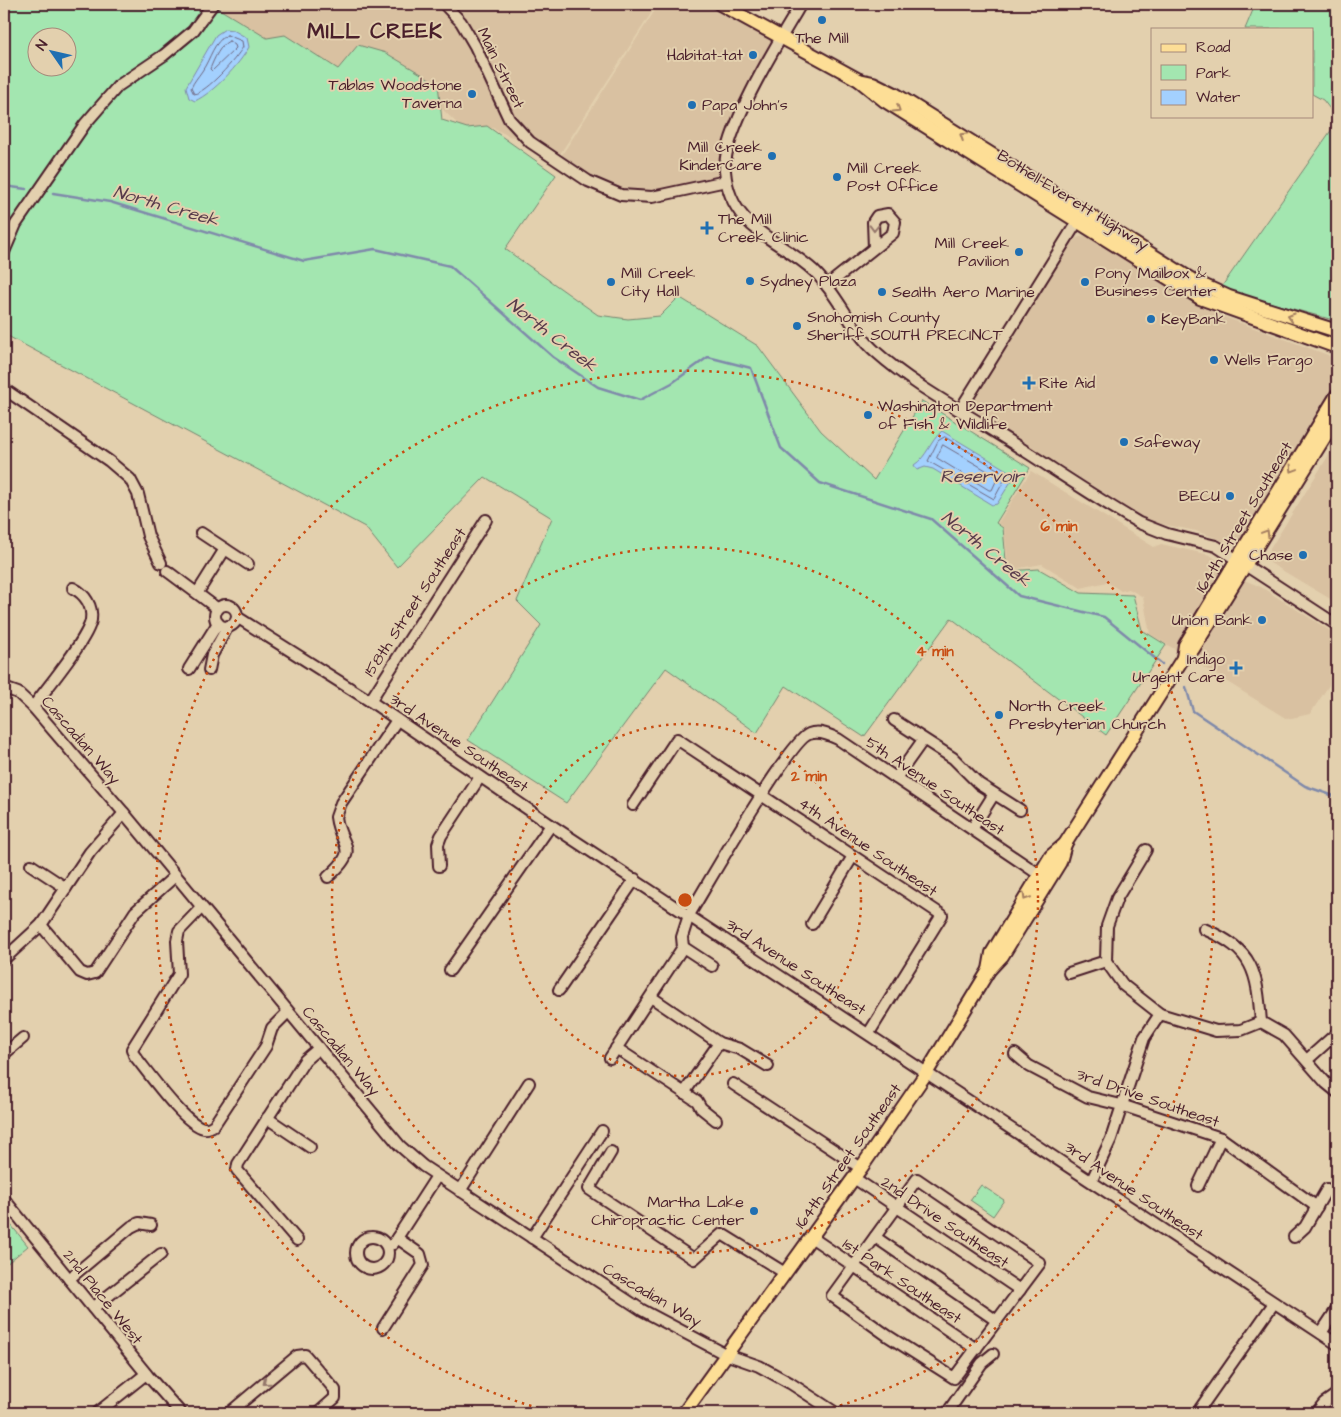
<svg xmlns="http://www.w3.org/2000/svg" width="1341" height="1417" viewBox="0 0 1341 1417" font-family="'Architects Daughter',sans-serif">
	<style>
		.built { fill: #d9c1a1 }
		.green { fill: #a3e6b0; stroke: #76826e; fill-rule: evenodd }
		.water { fill: #a3d0fe; stroke: #7f89aa }
		.lines { fill: none; stroke-linecap: round; stroke-linejoin: round }
		.shore { stroke: #6e667f; stroke-width: 1 }
		.stream { stroke: #7f89aa; stroke-width: 2.5 }
		.minor-casing { stroke: #4a1f2b; stroke-width: 14 }
		.major-casing { stroke: #4a1f2b; stroke-width: 16 }
		.minor { stroke: #e3d0ae; stroke-width: 10 }
		.major { stroke: #fdde96; stroke-width: 12 }
		.oneway { stroke: #a47e60 }
		.oneway2 { stroke: #96786c }
		.ring { fill: none; stroke: #c84d12; stroke-width: 2.5; stroke-dasharray: 2.5 5 }
		.poi-dot { fill: #1f6fb2; stroke: #e3d0ae; stroke-width: 2 }
		.labels { text-anchor: middle; dominant-baseline: central; stroke-width: 4; stroke-linejoin: round; paint-order: stroke }
		.poi-label { font-size: 16px; fill: #4a1f2b; stroke: #e3d0ae; text-anchor: start }
		.street-label { font-size: 16px; fill: #4a1f2b; stroke: #e3d0ae }
		.water-label { font-size: 18px; font-style: italic; fill: #573a4b; stroke: #e3d0ae }
		.district-label { font-size: 21px; font-weight: bold; letter-spacing: 1px; fill: #4a1f2b; stroke: #e3d0ae }
		.centre { fill: #c84d12; stroke: #e3d0ae; stroke-width: 2.5 }
		.ring-label { font-size: 15px; text-anchor: middle; font-weight: bold; fill: #c84d12; stroke: #e3d0ae; stroke-width: 4; stroke-linejoin: round; paint-order: stroke }
	</style>
	<rect width="100%" height="100%" fill="#e3d0ae"/>
	<filter id="ink" filterUnits="userSpaceOnUse"><feTurbulence type="fractalNoise" baseFrequency=".02" numOctaves="2"/><feDisplacementMap in="SourceGraphic" scale="10" xChannelSelector="R" yChannelSelector="G"/><feConvolveMatrix kernelMatrix="1 2 1 2 8 2 1 2 1" color-interpolation-filters="sRGB"/></filter>
	<g filter="url(#ink)">
		<g class="built">
			<polygon points="200,4 657,4 558,157 535,142 509,136 493,128 466,132 437,104 325,79"/>
			<polygon points="659,4 721,4 781,36 733,130 726,181 652,197 621,195 558,161"/>
			<polygon points="1084,236 1090,238 1191,302 1219,315 1328,355 1336,363 1337,382 1240,540 1224,541 1196,531 1147,521 974,410 972,405 974,399 1069,245 1077,238"/>
			<polygon points="1337,442 1337,603 1270,563 1270,549"/>
			<polygon points="1031,471 1154,547 1161,544 1210,555 1217,560 1220,570 1261,587 1337,635 1337,673 1310,714 1287,719 1150,634 1143,597 1129,589 1121,591 1107,582 1081,588 1042,564 1014,569 1008,565 1004,528 998,523"/>
		</g>
		<g class="green">
			<path d="M4 4H211L267 38 285 35 338 69 358 45 386 53 438 84 442 120 467 128 487 126 556 175 505 249 598 315 628 319 660 316 679 297 758 346 821 431 874 480 922 401 1030 468 996 523 1003 528 1007 571 1039 569 1081 593 1133 595 1142 630 1166 645 1106 735 951 618 864 737 786 686 757 733 666 668 566 803 468 740 541 625 517 601 552 518 485 477 397 567 365 527 4 334ZM38 38H68V68H38Z"/>
			<polygon points="1246,4 1337,4 1337,118 1323,100 1312,94 1312,29 1245,29 1253,10"/>
			<polygon points="1337,122 1337,321 1220,289"/>
			<polygon points="981,1185 1004,1200 993,1216 970,1200"/>
			<polygon points="4,1224 11,1225 28,1246 4,1266"/>
		</g>
		<g class="water">
			<path d="M225 29 233 30 247 38 249 47C239 65 214 92 195 101L189 98 186 87 216 35Z"/>
			<path d="M942 431 1015 475 997 504 992 505 933 469 925 467 917 470 914 465C927 457 930 441 942 431Z"/>
		</g>
		<g class="lines">
			<g class="shore">
				<path d="M227 35 242 41 243 47C236 59 207 92 194 94L191 88C194 81 198 77 202 71 211 58 213 42 227 35Z"/>
				<path d="M229 41 235 45 236 48 212 71 210 69C214 59 220 45 229 41Z"/>
				<polygon points="945,437 1007,475 994,499 928,461 938,441"/>
				<polygon points="943,445 998,477 992,490 989,490 937,458"/>
			</g>
			<g class="stream">
				<polyline points="4,186 26,189"/>
				<polyline points="53,193 110,202 304,261 375,249 450,266 553,357 598,387 640,400 672,383 708,357 751,368 781,448 820,483 931,519 1019,596 1104,617 1162,664"/>
				<polyline points="1186,687 1193,711 1305,786 1337,797"/>
			</g>
			<g class="minor-casing">
				<g id="minor">
					<polyline points="444,4 461,22 475,46 509,119 530,142 588,181 621,195 652,197 726,181"/>
					<path d="M801 4C780 39 722 132 725 171 730 229 778 238 814 271 839 295 850 329 876 352 913 385 957 408 998 434 1045 463 1091 495 1139 523L1167 534 1216 546 1337 625"/>
					<polyline points="4,252 16,224 85,124 118,86 164,55 193,31 213,4"/>
					<polyline points="827,286 834,280 893,233 895,222 888,214 877,216 873,222 874,248"/>
					<polyline points="4,389 109,461 130,479 138,494 148,536 161,563"/>
					<polyline points="960,410 1077,222"/>
					<polyline points="201,533 248,564"/>
					<polyline points="167,571 218,609"/>
					<polyline points="198,592 225,549"/>
					<circle cx="226" cy="616" r="11"/>
					<polyline points="237,617 370,701 551,825 1337,1344"/>
					<polyline points="189,669 218,623"/>
					<polyline points="209,670 212,655 228,626"/>
					<polyline points="4,688 18,693 33,707 124,813 400,1146 423,1166 642,1310 725,1354 759,1366 790,1383 836,1413"/>
					<polyline points="370,701 486,520"/>
					<path d="M33 707C46 689 88 639 91 620 93 606 85 594 73 588"/>
					<polyline points="894,720 953,758 979,784 1020,810"/>
					<polyline points="896,778 923,740"/>
					<polyline points="633,805 677,739 942,915 869,1033"/>
					<polyline points="972,829 994,794"/>
					<polyline points="31,865 66,888"/>
					<polyline points="439,866 438,844 441,836 480,777"/>
					<path d="M328 877C362 847 340 848 336 817L341 803 397 720"/>
					<path d="M201 908 179 931 177 941 179 974 132 1049 134 1055C148 1072 184 1124 204 1128 208 1129 211 1127 214 1125L266 1046 272 1028 288 1012"/>
					<polyline points="812,924 853,856"/>
					<polyline points="41,925 80,972 87,975 95,973 135,912 175,876"/>
					<path d="M1204 929C1254 950 1257 972 1261 1022"/>
					<polyline points="683,947 712,966"/>
					<polyline points="4,959 41,925 90,852 124,813"/>
					<polyline points="1106,961 1123,985 1160,1014 1216,1031 1241,1030 1261,1022 1284,1035 1326,1083 1337,1092"/>
					<polyline points="450,970 551,825"/>
					<polyline points="1069,973 1106,961 1107,926 1117,898 1146,850"/>
					<polyline points="559,990 635,879"/>
					<polyline points="651,997 719,1043 740,1049 768,1066"/>
					<polyline points="616,1048 697,1101 701,1108 716,1120"/>
					<polyline points="4,1054 23,1038"/>
					<polyline points="1015,1054 1029,1066 1088,1097 1121,1105 1221,1138 1317,1207"/>
					<path d="M610 1058 683 947 682 937 689 915C706 887 789 741 809 734 819 730 830 735 838 739L1040 875"/>
					<polyline points="1308,1059 1337,1033"/>
					<polyline points="733,1084 861,1168"/>
					<polyline points="684,1093 719,1043"/>
					<polyline points="267,1118 310,1147"/>
					<polyline points="611,1152 589,1189 694,1259 722,1234 785,1273"/>
					<polyline points="854,1178 1020,1290"/>
					<polygon points="917,1179 1040,1263 954,1378 888,1336 832,1296"/>
					<polyline points="1092,1180 1111,1139 1144,1038 1160,1014"/>
					<polyline points="1198,1186 1221,1138"/>
					<polyline points="460,1191 529,1083"/>
					<polyline points="4,1199 148,1376 181,1413"/>
					<circle cx="372" cy="1253" r="16"/>
					<polyline points="811,1237 976,1349"/>
					<polyline points="875,1237 997,1321"/>
					<polyline points="1294,1237 1305,1227 1327,1189"/>
					<polyline points="532,1238 602,1131"/>
					<polyline points="297,1240 237,1170 238,1164 305,1060 319,1048"/>
					<polyline points="393,1244 437,1176"/>
					<polyline points="69,1279 131,1227 139,1223 151,1225"/>
					<polyline points="93,1308 161,1254"/>
					<polyline points="383,1328 423,1265 420,1254 397,1238"/>
					<polyline points="1321,1333 1337,1309"/>
					<polyline points="97,1413 146,1374"/>
					<polyline points="229,1413 297,1356 305,1355 335,1390 335,1398 318,1413"/>
					<polyline points="947,1413 982,1363 993,1354"/>
					<polyline points="1197,1413 1274,1303"/>
					<polyline points="1316,1413 1324,1403 1337,1394"/>
				</g>
			</g>
			<g class="major-casing">
				<g id="major">
					<polyline points="720,4 859,80 885,101 1200,298 1337,347"/>
					<polyline points="859,80 873,83 895,94 1194,281 1229,297 1337,331"/>
					<polyline points="1183,658 1185,645 1337,395"/>
					<polyline points="989,970 992,953 1051,856 1065,844 1183,658 1193,649 1337,417"/>
					<polyline points="684,1413 861,1168 927,1072 989,970 1002,956 1060,862 1065,844"/>
				</g>
			</g>
			<use href="#minor" class="minor"/>
			<use href="#major" class="major"/>
		</g>
		<defs><path id="oneway-chevron" d="M-2-3.5L2.5 0L-2 3.5" fill="none" stroke-width="1.6" stroke-linecap="round" stroke-linejoin="round" transform="scale(1.25)"/></defs>
		<g class="oneway">
			<use href="#oneway-chevron" transform="translate(897 109) rotate(32)"/>
			<use href="#oneway-chevron" transform="translate(963 136) rotate(-148)"/>
			<use href="#oneway-chevron" transform="translate(1291 317) rotate(-163)"/>
			<use href="#oneway-chevron" transform="translate(1293 469) rotate(121)"/>
			<use href="#oneway-chevron" transform="translate(1266 533) rotate(-59)"/>
			<use href="#oneway-chevron" transform="translate(1026 897) rotate(122)"/>
		</g>
		<g class="oneway2">
			<use href="#oneway-chevron" transform="translate(874 228) rotate(91)"/>
			<use href="#oneway-chevron" transform="translate(266 1382) rotate(140)"/>
		</g>
	</g>
	<g class="ring">
		<circle cx="685" cy="900" r="176"/>
		<circle cx="685" cy="900" r="353"/>
		<path d="M553 1412A529 529 0 1 1 817 1412"/>
	</g>
	<g class="poi-dot">
		<circle cx="822" cy="20" r="5"/>
		<circle cx="753" cy="55" r="5"/>
		<circle cx="472" cy="94" r="5"/>
		<circle cx="692" cy="105" r="5"/>
		<circle cx="772" cy="156" r="5"/>
		<circle cx="837" cy="177" r="5"/>
		<path d="M704.5 220.5h5v5h5v5h-5v5h-5v-5h-5v-5h5z"/>
		<circle cx="1019" cy="252" r="5"/>
		<circle cx="750" cy="281" r="5"/>
		<circle cx="611" cy="282" r="5"/>
		<circle cx="1085" cy="282" r="5"/>
		<circle cx="882" cy="292" r="5"/>
		<circle cx="1151" cy="319" r="5"/>
		<circle cx="797" cy="326" r="5"/>
		<circle cx="1214" cy="360" r="5"/>
		<path d="M1026.5 375.5h5v5h5v5h-5v5h-5v-5h-5v-5h5z"/>
		<circle cx="868" cy="415" r="5"/>
		<circle cx="1124" cy="442" r="5"/>
		<circle cx="1230" cy="496" r="5"/>
		<circle cx="1303" cy="555" r="5"/>
		<circle cx="1262" cy="620" r="5"/>
		<path d="M1233.5 660.5h5v5h5v5h-5v5h-5v-5h-5v-5h5z"/>
		<circle cx="999" cy="715" r="5"/>
		<circle cx="754" cy="1211" r="5"/>
	</g>
	<g class="labels">
		<g class="poi-label">
			<text x="822" y="38" text-anchor="middle">The Mill</text>
			<text x="743" y="55" text-anchor="end">Habitat-tat</text>
			<text x="462" y="85" text-anchor="end">Tablas Woodstone<tspan x="462" dy="18">Taverna</tspan></text>
			<text x="702" y="105">Papa John's</text>
			<text x="762" y="147" text-anchor="end">Mill Creek<tspan x="762" dy="18">KinderCare</tspan></text>
			<text x="847" y="168">Mill Creek<tspan x="847" dy="18">Post Office</tspan></text>
			<text x="718" y="219">The Mill<tspan x="718" dy="18">Creek Clinic</tspan></text>
			<text x="1009" y="243" text-anchor="end">Mill Creek<tspan x="1009" dy="18">Pavilion</tspan></text>
			<text x="621" y="273">Mill Creek<tspan x="621" dy="18">City Hall</tspan></text>
			<text x="1095" y="273">Pony Mailbox &amp;<tspan x="1095" dy="18">Business Center</tspan></text>
			<text x="760" y="281">Sydney Plaza</text>
			<text x="892" y="292">Sealth Aero Marine</text>
			<text x="807" y="317">Snohomish County<tspan x="807" dy="18">Sheriff SOUTH PRECINCT</tspan></text>
			<text x="1161" y="319">KeyBank</text>
			<text x="1224" y="360">Wells Fargo</text>
			<text x="1039" y="383">Rite Aid</text>
			<text x="878" y="406">Washington Department<tspan x="878" dy="18">of Fish &amp; Wildlife</tspan></text>
			<text x="1134" y="442">Safeway</text>
			<text x="1220" y="496" text-anchor="end">BECU</text>
			<text x="1293" y="555" text-anchor="end">Chase</text>
			<text x="1252" y="620" text-anchor="end">Union Bank</text>
			<text x="1225" y="659" text-anchor="end">Indigo<tspan x="1225" dy="18">Urgent Care</tspan></text>
			<text x="1009" y="706">North Creek<tspan x="1009" dy="18">Presbyterian Church</tspan></text>
			<text x="744" y="1202" text-anchor="end">Martha Lake<tspan x="744" dy="18">Chiropractic Center</tspan></text>
		</g>
		<g class="street-label">
			<text transform="translate(501 68) rotate(64)">Main Street</text>
			<text transform="translate(1073 200) rotate(32)">Bothell-Everett Highway</text>
			<text transform="translate(1244 517) rotate(-59)">164th Street Southeast</text>
			<text transform="translate(415 602) rotate(-57)">158th Street Southeast</text>
			<text transform="translate(81 740) rotate(49)">Cascadian Way</text>
			<text transform="translate(459 743) rotate(34)">3rd Avenue Southeast</text>
			<text transform="translate(935 786) rotate(34)">5th Avenue Southeast</text>
			<text transform="translate(868 847) rotate(34)">4th Avenue Southeast</text>
			<text transform="translate(796 967) rotate(33)">3rd Avenue Southeast</text>
			<text transform="translate(341 1051) rotate(50)">Cascadian Way</text>
			<text transform="translate(1148 1098) rotate(19)">3rd Drive Southeast</text>
			<text transform="translate(848 1156) rotate(-55)">164th Street Southeast</text>
			<text transform="translate(1134 1191) rotate(34)">3rd Avenue Southeast</text>
			<text transform="translate(945 1222) rotate(34)">2nd Drive Southeast</text>
			<text transform="translate(902 1281) rotate(34)">1st Park Southeast</text>
			<text transform="translate(652 1295) rotate(30)">Cascadian Way</text>
			<text transform="translate(103 1297) rotate(51)">2nd Place West</text>
		</g>
		<g class="water-label">
			<text transform="translate(166 206) rotate(16)">North Creek</text>
			<text transform="translate(552 335) rotate(38)">North Creek</text>
			<text x="982" y="476">Reservoir</text>
			<text transform="translate(986 549) rotate(39)">North Creek</text>
		</g>
		<g class="district-label">
			<text x="375" y="31">MILL CREEK</text>
		</g>
	</g>
	<circle cx="685" cy="900" r="8" class="centre"/>
	<g class="ring-label">
		<text x="1059" y="531">6 min</text>
		<text x="935" y="656">4 min</text>
		<text x="809" y="781">2 min</text>
	</g>
	<rect width="1341" height="1417" fill="none" stroke="#e3d0ae" stroke-width="20"/>
	<rect x="10" y="10" width="1321" height="1397" fill="none" stroke="#4a1f2b" stroke-width="2" filter="url(#ink)"/>
	<rect x="1151" y="28" width="162" height="90" fill="#e3d0ae" stroke="#a6897a"/>
	<rect x="1161" y="44" width="25" height="8" fill="#fdde96" stroke="#a6897a"/>
	<text x="1196" y="52" font-size="15" fill="#4a1f2b">Road</text>
	<rect x="1161" y="65" width="25" height="15" fill="#a3e6b0" stroke="#a6897a"/>
	<text x="1196" y="78" font-size="15" fill="#4a1f2b">Park</text>
	<rect x="1161" y="90" width="25" height="15" fill="#a3d0fe" stroke="#a6897a"/>
	<text x="1196" y="102" font-size="15" fill="#4a1f2b">Water</text>
	<g transform="translate(52 52) rotate(304)"><circle r="24" fill="#e3d0ae" stroke="#a6897a"/>
	<path d="M0-4L9 19L0 12L-9 19Z" fill="#1f6fb2"/>
	<text y="-8" font-size="14" font-weight="bold" text-anchor="middle" fill="#4a1f2b">N</text>
	</g>
</svg>
